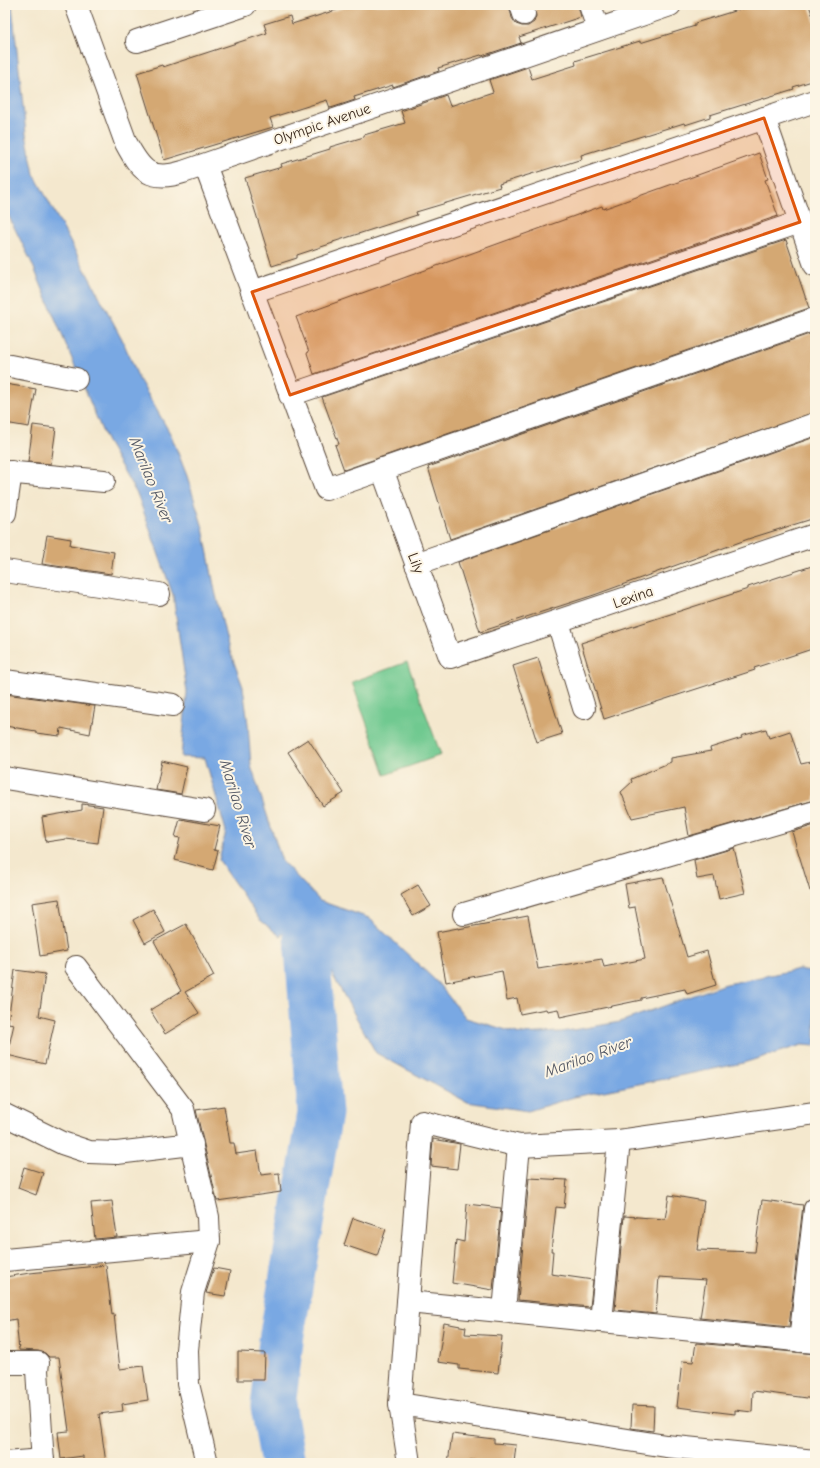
<svg xmlns="http://www.w3.org/2000/svg" width="820" height="1468" viewBox="0 0 820 1468" font-family="'Comic Neue',sans-serif">
	<style>
		.green { fill: #6fc990; stroke: #557a57 }
		.water { fill: #79a8e3; stroke: #5a6980 }
		.lines { fill: none; stroke-linecap: round; stroke-linejoin: round }
		.river { stroke: #79a8e3; stroke-width: 45 }
		.building { fill: #d4a873 }
		.minor-casing { stroke: #574638; stroke-width: 24 }
		.minor { stroke: #fff; stroke-width: 22 }
		.marked { fill: #df570d; fill-opacity: 0.2; stroke: #df570d; stroke-width: 3; stroke-linejoin: round }
		.labels { text-anchor: middle; dominant-baseline: central; stroke-width: 4; stroke-linejoin: round; paint-order: stroke }
		.street-label { font-size: 15px; fill: #3b2a1e; stroke: #fcf5e5 }
		.water-label { font-size: 16px; font-style: italic; fill: #515663; stroke: #fcf5e5 }
	</style>
	<rect width="100%" height="100%" fill="#fcf5e5"/>
	<filter id="ink" filterUnits="userSpaceOnUse"><feTurbulence type="fractalNoise" baseFrequency=".025" numOctaves="2"/><feDisplacementMap in="SourceGraphic" scale="8" xChannelSelector="R" yChannelSelector="G"/><feConvolveMatrix kernelMatrix="1 2 1 2 8 2 1 2 1" color-interpolation-filters="sRGB"/></filter>
	<filter id="wash" filterUnits="userSpaceOnUse"><feTurbulence type="fractalNoise" baseFrequency=".012" numOctaves="4" result="noise"/><feDisplacementMap in="SourceGraphic" scale="16" xChannelSelector="R" yChannelSelector="G"/><feGaussianBlur stdDeviation="0.9" result="paint"/><feColorMatrix in="noise" values="0 0 0 0 0 0 0 0 0 0 0 0 0 0 0 0 0 1.4 0 .05"/><feComposite in="paint" operator="in"/></filter>
	<g filter="url(#wash)">
		<rect width="100%" height="100%" fill="#f4e8ce"/>
		<polygon class="green" points="407,662 441,755 385,775 352,682"/>
		<polygon class="water" points="5,5 12,5 26,134 34,174 122,339 139,379 171,435 187,476 203,528 215,591 228,646 243,687 248,724 251,766 282,861 320,901 369,918 437,982 466,1018 520,1034 561,1032 620,1022 722,985 799,969 815,972 815,1046 802,1045 743,1063 574,1097 528,1111 467,1102 376,1053 301,918 280,936 259,919 219,860 226,831 205,758 181,757 187,692 173,595 138,496 106,440 31,261 5,209"/>
		<g class="lines">
			<polyline class="river" points="283,1463 273,1406 282,1334 320,1113 305,924"/>
		</g>
		<g id="blocks">
			<g class="building">
				<polygon points="352,5 509,5 512,18 516,24 522,26 528,26 534,22 536,16 534,5 578,5 581,17 519,37 521,43 482,56 481,55 438,68 439,71 393,87 393,85 354,97 355,100 334,107 330,108 327,100 270,118 273,127 164,160 137,73 162,65 163,67 267,33 264,24 290,16 292,24"/>
				<polygon points="754,5 809,5 815,23 815,80 793,87 794,89 710,115 710,117 685,125 684,123 581,155 582,159 557,167 557,166 499,184 500,187 416,212 417,215 333,242 333,243 297,255 297,258 272,266 245,178 282,167 281,164 330,149 330,147 364,137 364,135 405,123 401,111 446,95 450,106 493,92 489,80 528,67 532,79 576,65 575,61 640,41 640,43 695,26 695,23"/>
				<polygon points="759,153 768,179 765,180 778,216 314,374 307,353 309,352 296,317 602,206 603,209"/>
				<polygon points="786,240 809,308 344,470 335,445 339,444 322,397"/>
				<polygon points="815,332 815,412 450,539 428,467"/>
				<polygon points="5,384 36,389 29,427 5,423"/>
				<polygon points="33,425 56,428 51,464 28,462"/>
				<polygon points="815,437 815,518 751,538 594,595 480,632 458,562"/>
				<polygon points="47,535 71,539 70,545 114,552 111,574 42,564"/>
				<polygon points="815,565 815,648 754,668 755,670 604,719 581,643 748,589 748,587"/>
				<polygon points="538,658 562,734 537,742 513,666"/>
				<polygon points="5,694 95,706 90,734 61,728 60,736 36,733 36,731 5,726"/>
				<polygon points="766,729 769,738 790,731 801,764 815,761 815,800 689,836 684,807 632,818 621,792 632,782 631,779 671,762 671,758 711,751 710,748 742,738 741,736"/>
				<polygon points="308,739 344,793 323,806 288,752"/>
				<polygon points="162,761 187,767 181,794 156,790"/>
				<polygon points="82,804 103,807 98,843 66,839 46,842 42,817 82,810"/>
				<polygon points="180,819 220,826 214,850 218,851 213,870 175,860 180,838 175,837"/>
				<polygon points="815,825 815,891 810,891 792,832"/>
				<polygon points="734,848 745,893 719,899 714,876 697,879 694,860"/>
				<polygon points="663,877 687,957 707,951 716,985 687,994 685,989 641,998 641,1000 560,1017 558,1009 547,1011 546,1009 520,1014 517,998 507,1000 502,971 446,982 437,932 458,928 458,929 528,916 538,969 602,959 604,967 645,959 635,907 629,908 625,884"/>
				<polygon points="418,885 431,906 413,916 401,895"/>
				<polygon points="59,899 67,951 40,956 32,903"/>
				<polygon points="153,909 165,932 145,943 133,920"/>
				<polygon points="186,924 214,976 185,992 199,1013 165,1034 150,1010 181,991 154,941"/>
				<polygon points="15,970 45,974 39,1016 55,1020 45,1064 7,1055 14,1024 8,1023"/>
				<polygon points="224,1106 230,1143 234,1143 236,1154 257,1151 261,1175 279,1173 281,1192 217,1201 196,1110"/>
				<polygon points="433,1139 460,1144 457,1169 431,1166"/>
				<polygon points="24,1167 43,1173 36,1195 18,1188"/>
				<polygon points="529,1178 567,1180 564,1208 556,1207 551,1251 553,1251 551,1274 593,1280 590,1307 518,1300"/>
				<polygon points="669,1195 704,1201 697,1250 755,1252 762,1200 803,1205 789,1327 700,1318 706,1280 659,1277 656,1314 615,1310 624,1216 665,1219"/>
				<polygon points="112,1201 117,1237 95,1239 91,1203"/>
				<polygon points="467,1204 501,1208 493,1290 452,1283 456,1240 464,1242"/>
				<polygon points="353,1218 386,1229 377,1256 344,1245"/>
				<polygon points="106,1265 112,1315 114,1314 120,1369 143,1366 148,1400 122,1404 123,1411 99,1414 106,1463 83,1463 83,1456 61,1459 58,1432 69,1431 59,1357 49,1357 45,1353 38,1351 19,1350 16,1319 5,1321 5,1277 30,1273"/>
				<polygon points="214,1268 230,1271 225,1296 206,1293"/>
				<polygon points="444,1323 466,1327 465,1334 502,1336 498,1373 459,1369 459,1365 438,1362"/>
				<polygon points="696,1343 815,1354 815,1399 753,1391 752,1412 735,1410 735,1414 677,1407 682,1361 693,1362"/>
				<polygon points="238,1352 265,1353 264,1380 238,1380"/>
				<polygon points="632,1405 654,1406 653,1431 631,1428"/>
				<polygon points="452,1434 494,1439 494,1443 516,1445 514,1463 498,1463 471,1460 471,1463 448,1463"/>
			</g>
		</g>
	</g>
	<g filter="url(#ink)">
		<use href="#blocks" fill-opacity="0" stroke="#574638" stroke-width="1"/>
		<g class="lines">
			<g class="minor-casing">
				<g id="minor">
					<path d="M76 5 126 143C141 171 150 182 183 172L670 5"/>
					<polyline points="521,5 524,14"/>
					<polyline points="590,5 598,29"/>
					<polyline points="137,41 245,5"/>
					<polyline points="764,118 815,265"/>
					<polyline points="205,165 326,489 815,319"/>
					<polyline points="252,292 815,101"/>
					<polyline points="5,365 76,379"/>
					<polyline points="290,395 800,222"/>
					<polyline points="382,469 450,657 815,535"/>
					<polyline points="5,472 104,481"/>
					<polyline points="5,513 11,472"/>
					<polyline points="416,564 815,424"/>
					<polyline points="5,571 159,594"/>
					<polyline points="558,622 584,708"/>
					<polyline points="5,681 173,705"/>
					<polyline points="5,778 204,810"/>
					<polyline points="464,914 815,812"/>
					<polyline points="76,967 183,1109 208,1217 209,1241 193,1292 187,1350 188,1384 207,1463"/>
					<polyline points="5,1115 62,1143 89,1152 117,1153 192,1144"/>
					<polyline points="5,1260 209,1241"/>
					<polyline points="408,1302 815,1342"/>
					<polyline points="504,1311 519,1146"/>
					<polyline points="601,1321 619,1141"/>
					<polyline points="800,1341 815,1209"/>
					<polyline points="5,1363 38,1363 37,1370 43,1463"/>
					<polyline points="400,1404 666,1446 815,1461"/>
					<polyline points="5,1463 43,1460"/>
					<polyline points="409,1463 400,1404 422,1122 519,1146 619,1141 815,1113"/>
				</g>
			</g>
			<use href="#minor" class="minor"/>
		</g>
	</g>
	<path class="marked" d="M764 118 800 222 290 395 252 292Z"/>
	<g class="labels">
		<g class="street-label">
			<text transform="translate(322 124) rotate(-19)">Olympic Avenue</text>
			<text transform="translate(416 563) rotate(70)">Lily</text>
			<text transform="translate(633 597) rotate(-19)">Lexina</text>
		</g>
		<g class="water-label">
			<text transform="translate(151 480) rotate(68)">Marilao River</text>
			<text transform="translate(238 804) rotate(73)">Marilao River</text>
			<text transform="translate(588 1057) rotate(-20)">Marilao River</text>
		</g>
	</g>
	<rect width="820" height="1468" fill="none" stroke="#fcf5e5" stroke-width="20"/>
</svg>
